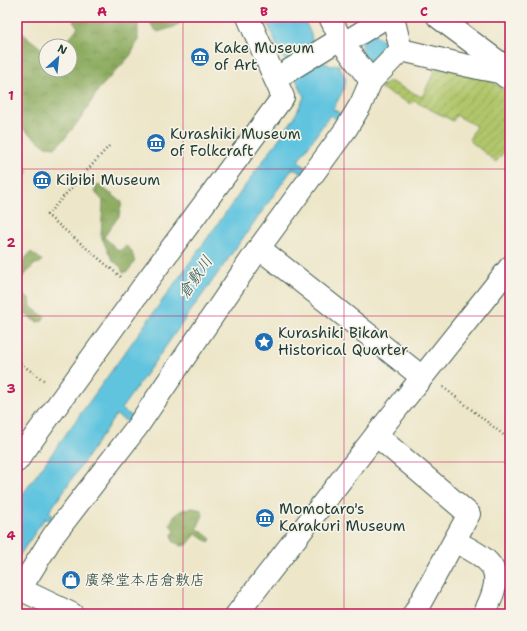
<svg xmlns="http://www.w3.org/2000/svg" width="527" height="631" viewBox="0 0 527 631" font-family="'Shantell Sans','Klee One',sans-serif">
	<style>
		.grass { fill: url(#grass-dots); stroke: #688250 }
		.forest { fill: url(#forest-crowns); stroke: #56744a }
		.garden { fill: url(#garden-furrows); stroke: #688250 }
		.water { fill: #61c4df; stroke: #40808a }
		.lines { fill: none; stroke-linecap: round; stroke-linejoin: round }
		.minor-casing { stroke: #3e564a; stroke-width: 24 }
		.path { stroke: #3e564a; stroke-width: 2.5; stroke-dasharray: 1 3; stroke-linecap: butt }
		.minor { stroke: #fff; stroke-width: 22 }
		.grid { fill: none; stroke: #c2185b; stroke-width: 1; stroke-opacity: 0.55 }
		.labels { text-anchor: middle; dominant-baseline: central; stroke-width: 3.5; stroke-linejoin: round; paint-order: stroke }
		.poi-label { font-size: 15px; fill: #1f3d34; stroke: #f7f3e8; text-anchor: start }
		.water-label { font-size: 16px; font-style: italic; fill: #2c5856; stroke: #f7f3e8 }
		.neatline { fill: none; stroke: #c2185b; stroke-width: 1.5 }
		.grid-label { font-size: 13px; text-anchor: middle; font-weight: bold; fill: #c2185b }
	</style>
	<defs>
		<pattern id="grass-dots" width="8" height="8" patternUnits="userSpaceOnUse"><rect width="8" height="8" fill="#b0c66b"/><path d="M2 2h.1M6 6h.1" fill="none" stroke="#8fa259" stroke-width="1.8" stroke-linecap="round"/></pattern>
		<pattern id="forest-crowns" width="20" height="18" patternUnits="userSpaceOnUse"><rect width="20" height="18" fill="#8cab5f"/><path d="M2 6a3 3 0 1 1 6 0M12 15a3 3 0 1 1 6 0" fill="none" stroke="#728c4f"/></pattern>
		<pattern id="garden-furrows" width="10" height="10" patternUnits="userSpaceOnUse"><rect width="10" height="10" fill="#b0c66b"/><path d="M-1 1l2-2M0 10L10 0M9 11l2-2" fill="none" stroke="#8fa259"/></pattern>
	</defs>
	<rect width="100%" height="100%" fill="#f7f3e8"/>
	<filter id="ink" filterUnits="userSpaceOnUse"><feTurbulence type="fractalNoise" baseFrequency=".025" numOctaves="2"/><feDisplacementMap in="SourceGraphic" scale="8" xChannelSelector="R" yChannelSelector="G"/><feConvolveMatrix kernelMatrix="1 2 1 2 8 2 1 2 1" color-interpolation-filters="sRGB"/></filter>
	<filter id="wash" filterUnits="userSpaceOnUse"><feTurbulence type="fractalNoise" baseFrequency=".012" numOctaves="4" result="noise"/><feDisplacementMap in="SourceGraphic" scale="16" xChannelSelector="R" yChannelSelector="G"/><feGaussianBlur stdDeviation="0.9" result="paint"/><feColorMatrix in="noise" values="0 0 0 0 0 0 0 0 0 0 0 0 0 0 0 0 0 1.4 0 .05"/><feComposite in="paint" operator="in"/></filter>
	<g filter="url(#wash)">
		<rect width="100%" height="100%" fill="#ede6c9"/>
		<polygon class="grass" points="17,162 29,172 17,185"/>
		<g class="forest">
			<polygon points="76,17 124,17 138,23 138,41 130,56 98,90 82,117 65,138 56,147 45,146 17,124 17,29 46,52 46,70 70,70 70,46 63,46 78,27 73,22"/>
			<polygon points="148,17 189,17 174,27 158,32 153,28"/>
			<polygon points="96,185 99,185 122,202 119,216 104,237 119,251 126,246 131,250 135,261 128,271 123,273 121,267 112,260 101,236 103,201 95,192"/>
			<polygon points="31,252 42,260 40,263 35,264 17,283 17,268"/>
			<polygon points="17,284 25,296 30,299 31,307 45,317 42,321 37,322 17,309"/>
			<path d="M193 508 201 510 203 515 197 528 211 539 209 542 196 534 187 545 181 546 173 541 172 534 175 531 170 525C173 513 181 509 193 508Z"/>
		</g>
		<polygon class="garden" points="436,63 485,76 510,95 510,144 496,162 469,140 476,126 456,115 453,121 414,101 411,104 380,88 389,81 422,97 435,70"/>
		<g class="water">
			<polygon points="265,17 303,17 311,34 313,47 319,60 331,66 338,64 346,79 344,89 333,109 343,115 340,121 330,115 298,161 306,168 302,174 293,168 121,409 132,416 128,422 116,415 49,512 53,515 49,521 45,518 17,559 17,502 294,118 304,97 289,63 281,56"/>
			<polygon points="370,32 385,41 390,51 368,62 361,51 363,47 360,40"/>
		</g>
	</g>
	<g filter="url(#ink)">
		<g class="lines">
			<g class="minor-casing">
				<g id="minor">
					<polyline points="393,17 401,50"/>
					<polyline points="438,17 500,63 500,72 506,77"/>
					<polyline points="343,44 386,17"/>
					<polyline points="275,79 340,39"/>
					<path d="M371 81 401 50C434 57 466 67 500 72"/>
					<polyline points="259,248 422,377"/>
					<polyline points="376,435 469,514 414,614"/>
					<polyline points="17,461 147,281 283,97 248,17"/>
					<path d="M455 541C494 562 507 569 484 614"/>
					<polyline points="20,589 72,614"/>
					<polyline points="17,594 53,536 137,427 259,248 346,129 361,104 371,81 343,44 330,17"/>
					<polyline points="237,614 376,435 510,267"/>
				</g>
			</g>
			<g class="path">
				<polyline points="109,146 47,215 122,278"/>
				<polyline points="17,361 46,382"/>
				<polyline points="443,387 510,440"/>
			</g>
			<use href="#minor" class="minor"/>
		</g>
	</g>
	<path class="grid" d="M183 17V614M344 17V614M17 169H510M17 316H510M17 462H510"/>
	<defs>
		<g id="museum-disc" transform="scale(1)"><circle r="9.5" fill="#1f6fb2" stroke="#f7f3e8"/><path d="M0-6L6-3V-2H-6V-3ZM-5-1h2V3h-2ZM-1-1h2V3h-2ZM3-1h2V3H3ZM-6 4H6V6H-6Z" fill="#fff"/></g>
		<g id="sight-disc" transform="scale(1)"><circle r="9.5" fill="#1f6fb2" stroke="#f7f3e8"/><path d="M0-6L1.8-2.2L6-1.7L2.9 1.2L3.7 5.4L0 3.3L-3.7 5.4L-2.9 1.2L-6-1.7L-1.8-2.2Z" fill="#fff"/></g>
		<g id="shop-disc" transform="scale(1)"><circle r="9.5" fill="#1f6fb2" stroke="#f7f3e8"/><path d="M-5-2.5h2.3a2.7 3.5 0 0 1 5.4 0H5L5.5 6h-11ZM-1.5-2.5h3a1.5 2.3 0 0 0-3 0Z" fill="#fff"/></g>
	</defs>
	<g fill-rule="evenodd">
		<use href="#museum-disc" x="200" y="57"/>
		<use href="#museum-disc" x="156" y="143"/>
		<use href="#museum-disc" x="42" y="180"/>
		<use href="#sight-disc" x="264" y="342"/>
		<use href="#museum-disc" x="265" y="518"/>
		<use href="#shop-disc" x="71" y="580"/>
	</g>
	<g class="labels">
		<g class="poi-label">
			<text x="214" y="48">Kake Museum<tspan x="214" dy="17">of Art</tspan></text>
			<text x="170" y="134">Kurashiki Museum<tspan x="170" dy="17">of Folkcraft</tspan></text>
			<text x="56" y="180">Kibibi Museum</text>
			<text x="278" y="333">Kurashiki Bikan<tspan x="278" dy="17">Historical Quarter</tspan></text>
			<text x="279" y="509">Momotaro's<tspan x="279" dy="17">Karakuri Museum</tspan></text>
			<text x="85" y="580">廣榮堂本店倉敷店</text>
		</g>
		<g class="water-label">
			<text transform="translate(195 277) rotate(-55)">倉敷川</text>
		</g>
	</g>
	<rect width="527" height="631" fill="none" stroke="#f7f3e8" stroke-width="44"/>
	<g transform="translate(58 58) rotate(27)"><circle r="19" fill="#f7f3e8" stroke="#a1aaa0"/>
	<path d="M0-3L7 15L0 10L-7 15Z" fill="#1f6fb2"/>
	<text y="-6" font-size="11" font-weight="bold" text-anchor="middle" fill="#1f3d34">N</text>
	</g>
	<rect x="22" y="22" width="483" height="587" class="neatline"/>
	<g class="grid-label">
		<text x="102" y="16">A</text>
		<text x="264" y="16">B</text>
		<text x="424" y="16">C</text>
		<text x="11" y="100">1</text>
		<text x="11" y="247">2</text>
		<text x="11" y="393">3</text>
		<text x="11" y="540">4</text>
	</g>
</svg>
